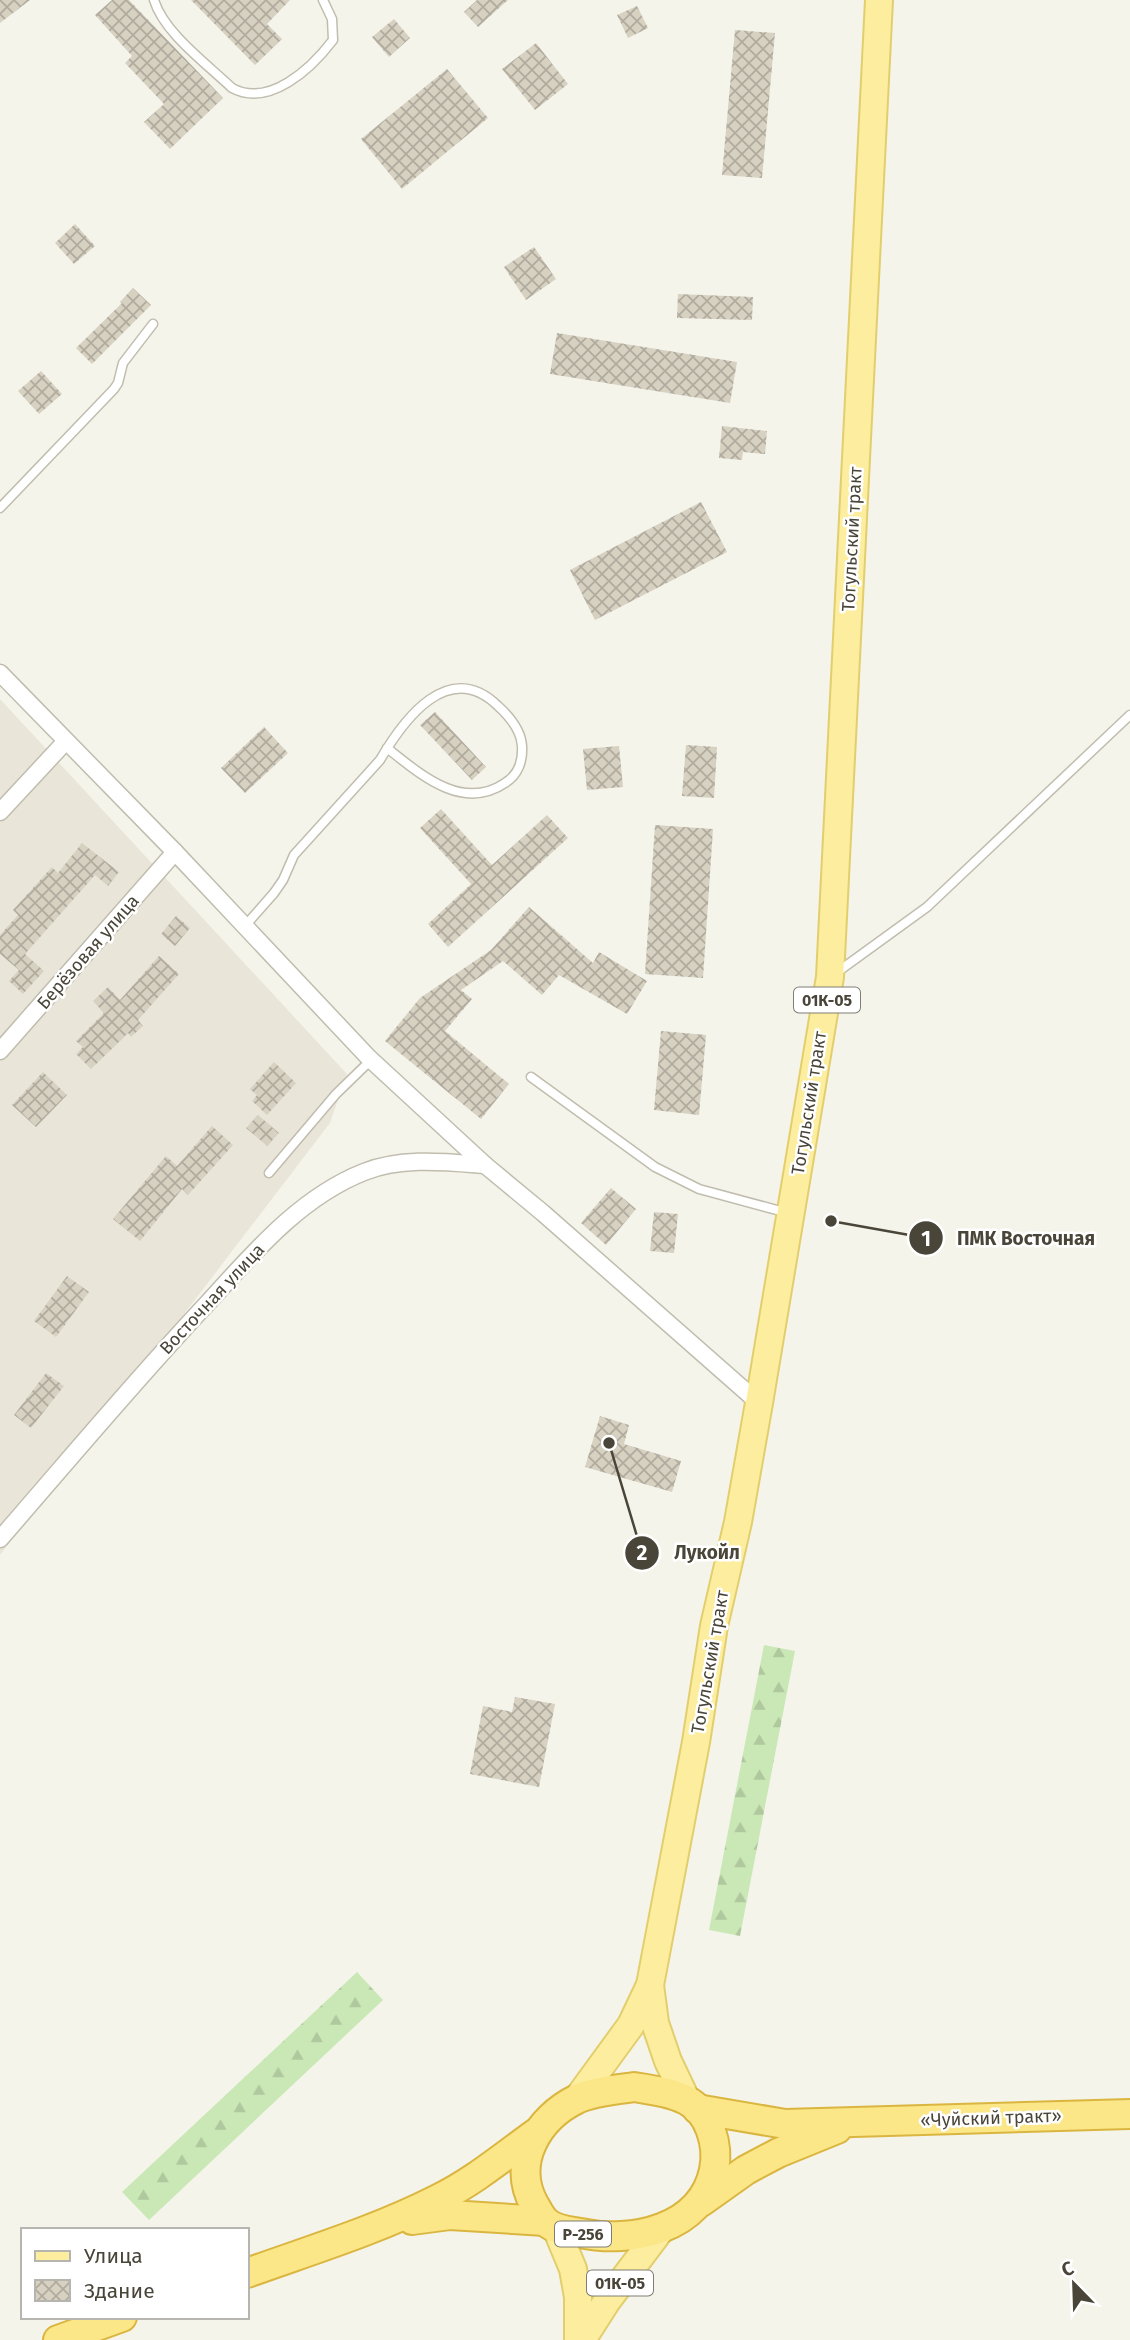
<svg xmlns="http://www.w3.org/2000/svg" width="1130" height="2340" viewBox="0 0 1130 2340" font-family="'Fira Sans',sans-serif">
	<style>
		.residential { fill: #e9e6d9 }
		.forest { fill: url(#forest-firs) }
		.building { fill: url(#building-cross-hatch) }
		.lines { fill: none; stroke-linecap: round; stroke-linejoin: round }
		.service-casing { stroke: #c1bdae; stroke-width: 11 }
		.minor-casing { stroke: #c1bdae; stroke-width: 19 }
		.primary-casing { stroke: #e2ce6d; stroke-width: 30 }
		.trunk-casing { stroke: #dab640; stroke-width: 32 }
		.service { stroke: #fff; stroke-width: 8 }
		.minor { stroke: #fff; stroke-width: 16 }
		.primary { stroke: #fcee9e; stroke-width: 26 }
		.trunk { stroke: #fbe688; stroke-width: 28 }
		.labels { text-anchor: middle; dominant-baseline: central; stroke-width: 5; stroke-linejoin: round; paint-order: stroke }
		.shield { fill: #fff; stroke: #807d74; stroke-width: 2 }
		.shield-label { font-size: 16px; font-weight: bold; fill: #4a4539 }
		.street-label { font-size: 18px; fill: #4a4539; stroke: #fff }
		.leader { fill: none; stroke: #4a4539; stroke-width: 2.5 }
		.callout-dot { fill: #4a4539; stroke: #fff; stroke-width: 2.5 }
		.mark-label { font-size: 21px; text-anchor: middle; font-weight: bold; fill: #fff }
		.callout-label { font-size: 19px; text-anchor: middle; font-weight: bold; fill: #4a4539; stroke: #fff; stroke-width: 5; stroke-linejoin: round; paint-order: stroke }
	</style>
	<defs>
		<pattern id="forest-firs" width="22" height="20" patternUnits="userSpaceOnUse" patternTransform="scale(1.75)"><rect width="22" height="20" fill="#cae8b6"/><path d="M5 1l3.5 6h-7zM16 11l3.5 6h-7z" fill="#afc89d"/></pattern>
		<pattern id="building-cross-hatch" width="8" height="8" patternUnits="userSpaceOnUse" patternTransform="scale(1.75)"><rect width="8" height="8" fill="#d7d1c1"/><path d="M0 0l8 8M0 8l8-8" fill="none" stroke="#b0ab9e"/></pattern>
	</defs>
	<rect width="100%" height="100%" fill="#f5f4eb"/>
	<polygon class="residential" points="0,699 347,1074 330,1123 0,1555"/>
	<g class="forest">
		<polygon points="764,1645 795,1651 740,1936 709,1930"/>
		<polygon points="357,1972 383,2000 149,2220 122,2192"/>
	</g>
	<g class="building">
		<polygon points="0,0 30,0 0,23"/>
		<polygon points="112,0 129,0 223,98 170,149 144,122 164,104 125,63 132,56 95,15"/>
		<polygon points="191,0 290,0 267,24 282,39 255,65"/>
		<polygon points="477,0 508,0 478,27 464,12"/>
		<polygon points="637,6 648,28 628,38 617,15"/>
		<polygon points="394,19 410,38 389,57 372,37"/>
		<polygon points="735,30 775,33 762,178 722,175"/>
		<polygon points="536,43 568,84 535,110 502,69"/>
		<polygon points="447,69 488,118 402,189 361,139"/>
		<polygon points="75,224 95,246 74,264 55,243"/>
		<polygon points="534,247 556,279 526,300 504,267"/>
		<polygon points="133,288 151,305 92,364 76,348 122,303 120,302"/>
		<polygon points="678,294 753,297 752,320 677,318"/>
		<polygon points="557,333 737,362 730,403 550,374"/>
		<polygon points="41,371 62,394 39,414 18,391"/>
		<polygon points="722,426 767,431 765,454 743,452 742,460 719,458"/>
		<polygon points="701,502 727,552 595,620 570,570"/>
		<polygon points="435,712 486,767 472,780 420,725"/>
		<polygon points="264,727 288,753 245,793 221,768"/>
		<polygon points="686,745 717,747 714,798 682,796"/>
		<polygon points="619,746 623,787 587,790 583,749"/>
		<polygon points="441,809 492,865 547,815 568,838 448,947 428,924 471,884 420,828"/>
		<polygon points="655,825 713,829 703,978 645,974"/>
		<polygon points="82,843 119,872 108,886 95,875 25,954 44,971 23,994 9,981 19,970 0,954 0,935 18,915 13,910 52,867 58,873"/>
		<polygon points="529,907 593,963 599,952 647,981 627,1014 559,975 542,995 503,961 461,990 472,999 445,1031 509,1084 481,1119 385,1041 420,998 491,950"/>
		<polygon points="176,916 190,928 175,946 161,934"/>
		<polygon points="159,956 179,974 138,1020 143,1026 131,1037 128,1033 91,1069 76,1054 83,1047 76,1041 104,1013 93,1001 108,987 120,1000"/>
		<polygon points="661,1031 706,1035 699,1115 654,1110"/>
		<polygon points="274,1062 296,1083 267,1115 252,1101 257,1095 250,1089"/>
		<polygon points="43,1072 67,1095 36,1127 12,1105"/>
		<polygon points="258,1115 279,1133 267,1146 246,1128"/>
		<polygon points="212,1126 233,1145 188,1195 182,1189 140,1241 113,1219 166,1156 177,1166"/>
		<polygon points="611,1188 636,1209 606,1245 581,1223"/>
		<polygon points="654,1212 678,1214 674,1253 650,1251"/>
		<polygon points="67,1276 89,1292 56,1337 34,1321"/>
		<polygon points="46,1373 64,1386 31,1428 14,1415"/>
		<polygon points="600,1416 629,1425 624,1444 681,1461 672,1492 585,1467"/>
		<polygon points="515,1697 555,1704 539,1787 470,1774 483,1706 512,1712"/>
	</g>
	<g class="lines">
		<g class="service-casing">
			<g id="service">
				<path d="M154 0C164 33 207 64 232 88 269 108 311 69 333 40L332 19 323 0"/>
				<polyline points="0,508 114,389 118,383 123,363 153,324"/>
				<path d="M245 926 274 893 283 880 294 855 380 760C404 719 449 658 498 706 509 716 521 731 522 746 523 761 518 775 505 783 462 812 420 774 387 748"/>
				<polyline points="836,973 927,907 1130,715"/>
				<polyline points="531,1077 655,1167 699,1189 788,1213"/>
				<polyline points="269,1173 336,1094 371,1060"/>
			</g>
		</g>
		<g class="minor-casing">
			<g id="minor">
				<polyline points="0,673 175,852 369,1058 485,1165 543,1213 759,1403"/>
				<polyline points="0,812 66,741"/>
				<polyline points="0,1051 175,852"/>
				<path d="M0 1539C67 1462 133 1383 203 1308 250 1257 298 1198 364 1172 402 1157 445 1162 485 1165"/>
			</g>
		</g>
		<g class="primary-casing">
			<g id="primary">
				<polyline points="650,1985 655,2023 668,2061 687,2101"/>
				<polyline points="577,2099 631,2025 650,1985 696,1742 714,1626 738,1522 759,1403 830,977 879,0"/>
				<polyline points="556,2228 573,2269 578,2297 578,2340"/>
				<polyline points="582,2340 607,2301 662,2228"/>
			</g>
		</g>
		<g class="trunk-casing">
			<g id="trunk">
				<path d="M634 2087C652 2090 670 2092 686 2100 710 2112 719 2146 714 2170 702 2229 632 2244 580 2233 569 2231 554 2230 545 2221 541 2217 537 2209 534 2204 511 2162 538 2118 577 2099 595 2091 616 2090 634 2087Z"/>
				<polyline points="697,2109 785,2124 1130,2114"/>
				<polyline points="701,2202 746,2170 778,2153 837,2129"/>
				<polyline points="412,2220 450,2215 545,2221"/>
				<path d="M247 2273C311 2250 377 2230 438 2199 473 2182 504 2156 536 2133"/>
				<polyline points="58,2340 122,2317"/>
			</g>
		</g>
		<use href="#service" class="service"/>
		<use href="#minor" class="minor"/>
		<use href="#primary" class="primary"/>
		<use href="#trunk" class="trunk"/>
	</g>
	<g class="labels">
		<g class="shield">
			<rect x="794" y="987.5" width="66" height="25" rx="5"/>
			<rect x="555" y="2221.5" width="56" height="25" rx="5"/>
			<rect x="587" y="2270.5" width="66" height="25" rx="5"/>
		</g>
		<g class="shield-label">
			<text x="827" y="1000">01К-05</text>
			<text x="583" y="2234">Р-256</text>
			<text x="620" y="2283">01К-05</text>
		</g>
		<g class="street-label">
			<text transform="translate(852 539) rotate(-87)">Тогульский тракт</text>
			<text transform="translate(88 952) rotate(-49)">Берёзовая улица</text>
			<text transform="translate(809 1103) rotate(-81)">Тогульский тракт</text>
			<text transform="translate(212 1299) rotate(-47)">Восточная улица</text>
			<text transform="translate(710 1662) rotate(-80)">Тогульский тракт</text>
			<text transform="translate(991 2118) rotate(-2)">«Чуйский тракт»</text>
		</g>
	</g>
	<path class="leader" d="M831 1221L926 1238M609 1443L642 1553"/>
	<g class="callout-dot">
		<circle cx="831" cy="1221" r="7"/>
		<circle cx="609" cy="1443" r="7"/>
		<circle cx="926" cy="1238" r="18"/>
		<circle cx="642" cy="1553" r="18"/>
	</g>
	<g class="mark-label">
		<text x="926" y="1246">1</text>
		<text x="642" y="1560">2</text>
	</g>
	<g class="callout-label">
		<text x="1026" y="1245">ПМК Восточная</text>
		<text x="707" y="1559">Лукойл</text>
	</g>
	<rect x="21" y="2228" width="228" height="91" fill="#ffffff" stroke="#b7b5b0" stroke-width="2"/>
	<rect x="35" y="2251" width="35" height="10" fill="#fcee9e" stroke="#b7b5b0" stroke-width="2"/>
	<text x="84" y="2263" font-size="21" fill="#4a4539">Улица</text>
	<rect x="35" y="2280" width="35" height="21" fill="url(#building-cross-hatch)" stroke="#b7b5b0" stroke-width="2"/>
	<text x="84" y="2298" font-size="21" fill="#4a4539">Здание</text>
	<g transform="translate(1074 2284) rotate(337)" stroke="#ffffff" stroke-width="5" paint-order="stroke">
	<path d="M0-5L12 26L0 18L-12 26Z" fill="#4a4539"/>
	<text y="-10" font-size="19" font-weight="bold" text-anchor="middle" fill="#4a4539">С</text>
	</g>
</svg>
